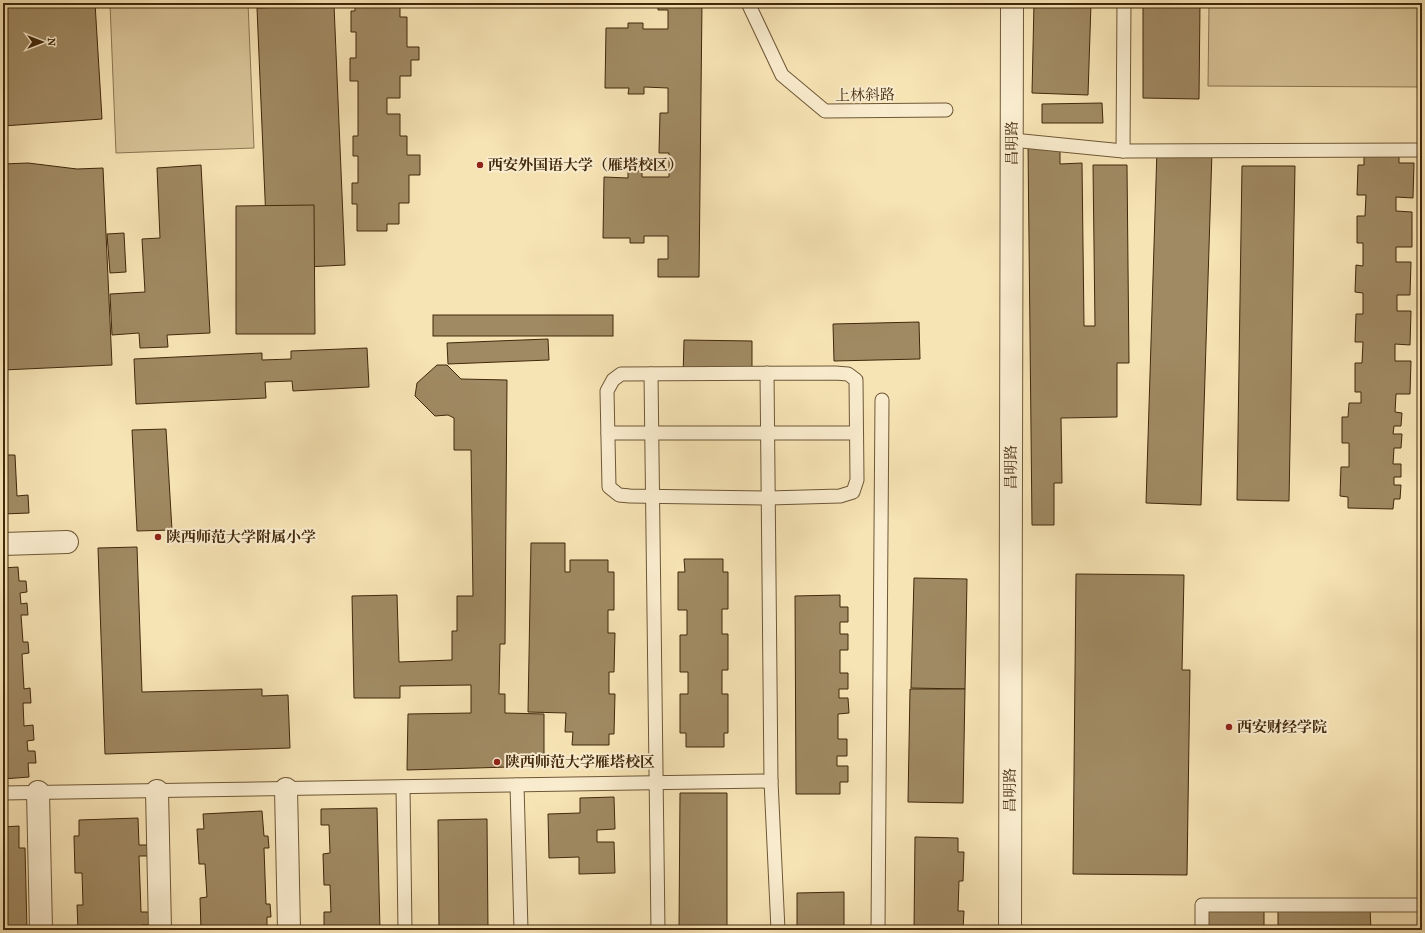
<svg xmlns="http://www.w3.org/2000/svg" width="1425" height="933" viewBox="0 0 1425 933" font-family="'IM FELL French Canon','Noto Serif SC',serif">
	<style>
		.green { fill: #d8c498; stroke: #8c7652 }
		.building { fill: #a08a63; stroke: #41280b }
		.lines { fill: none; stroke-linecap: round; stroke-linejoin: round }
		.service-casing { stroke: #6e5736; stroke-width: 15 }
		.minor-casing { stroke: #6e5736; stroke-width: 24 }
		.tertiary-casing { stroke: #6e5736; stroke-width: 24 }
		.service { stroke: #faedcf; stroke-width: 13 }
		.minor { stroke: #faedcf; stroke-width: 22 }
		.tertiary { stroke: #faedcf; stroke-width: 22 }
		.poi-dot { fill: #8f2418; stroke: #faedcf; stroke-width: 1.5 }
		.labels { text-anchor: middle; dominant-baseline: central; stroke-width: 4; stroke-linejoin: round; paint-order: stroke }
		.street-label { font-size: 15px; fill: #41280b; stroke: #faedcf }
		.poi-label { font-size: 15px; font-weight: bold; fill: #41280b; stroke: #faedcf; text-anchor: start }
	</style>
	<rect width="100%" height="100%" fill="#f7e4b5"/>
	<filter id="stains"><feTurbulence type="fractalNoise" baseFrequency=".005" numOctaves="4"/><feColorMatrix values="0 0 0 0 .2 0 0 0 0 .09 0 0 0 0 .02 0 0 0 .5 -.17"/></filter>
	<radialGradient id="worn" r=".72"><stop offset=".6" stop-color="#630" stop-opacity="0"/><stop offset="1" stop-color="#630" stop-opacity=".3"/></radialGradient>
	<g class="green">
		<polygon points="132,3 248,3 254,148 116,153 110,4"/>
		<polygon points="1209,3 1422,3 1422,87 1208,86"/>
	</g>
	<g class="building">
		<polygon points="3,3 95,3 102,119 3,126"/>
		<polygon points="355,3 400,3 400,17 407,17 407,47 419,47 419,60 411,60 411,76 400,76 400,98 387,98 387,114 400,114 400,136 407,136 407,155 420,155 420,175 409,175 409,203 399,203 399,224 387,224 387,231 357,231 357,204 352,204 352,183 358,183 358,156 353,156 353,136 358,136 358,81 350,81 350,58 356,58 356,32 351,32 351,11 355,11"/>
		<polygon points="658,3 702,3 699,277 658,277 658,259 668,259 668,236 644,236 644,243 630,243 630,238 603,238 604,177 628,178 628,171 642,171 642,177 669,177 669,153 659,153 660,113 668,113 668,88 644,87 644,94 628,94 629,88 605,88 606,28 628,28 628,23 643,23 643,29 668,29 668,10 658,10"/>
		<polygon points="1034,3 1091,3 1088,95 1032,93"/>
		<polygon points="1143,3 1200,3 1199,99 1143,98"/>
		<polygon points="334,5 345,265 268,269 257,8"/>
		<polygon points="1102,103 1103,123 1042,123 1042,104"/>
		<polygon points="1028,144 1060,144 1060,164 1082,163 1084,326 1095,326 1093,165 1127,165 1129,363 1117,363 1117,417 1061,418 1062,483 1054,483 1054,525 1032,525"/>
		<polygon points="1157,149 1212,151 1201,505 1146,503"/>
		<polygon points="1364,153 1399,154 1399,163 1414,163 1413,198 1396,197 1396,211 1412,212 1412,247 1396,247 1396,262 1411,262 1410,295 1397,295 1397,311 1411,311 1410,345 1395,344 1395,361 1411,361 1410,394 1396,394 1395,412 1402,413 1401,426 1394,426 1393,434 1402,434 1401,448 1394,448 1393,464 1401,464 1401,477 1394,477 1394,485 1401,485 1400,499 1394,499 1393,509 1348,508 1348,497 1340,496 1341,467 1349,467 1349,443 1342,443 1342,417 1348,417 1349,403 1361,403 1361,392 1355,392 1355,363 1362,363 1363,342 1355,342 1356,314 1363,314 1363,293 1355,292 1356,265 1363,266 1363,243 1357,243 1357,216 1365,216 1366,195 1357,195 1358,165 1364,165"/>
		<polygon points="28,163 77,169 103,168 112,365 3,370 3,164"/>
		<polygon points="201,165 210,333 167,335 168,347 140,348 139,333 112,335 110,294 145,292 142,239 160,238 157,168"/>
		<polygon points="1242,166 1295,166 1289,501 1237,500"/>
		<polygon points="314,205 315,334 236,334 236,206"/>
		<polygon points="124,233 126,272 110,273 107,234"/>
		<rect x="433" y="315" width="180" height="21"/>
		<polygon points="919,322 920,359 834,361 833,324"/>
		<polygon points="548,339 549,360 448,364 447,343"/>
		<polygon points="684,340 752,341 752,378 683,377"/>
		<polygon points="367,348 369,387 293,391 292,381 265,382 266,398 136,404 134,359 262,353 262,360 291,359 291,351"/>
		<polygon points="437,365 447,365 461,379 507,380 505,644 500,644 499,694 505,694 505,713 544,714 544,766 407,770 408,714 471,713 471,685 400,686 400,698 354,698 352,596 397,595 399,662 452,660 452,631 457,631 457,596 473,596 471,450 454,450 454,418 448,415 435,416 415,396 417,383"/>
		<polygon points="166,429 172,530 137,531 132,430"/>
		<polygon points="3,455 15,455 17,496 28,495 29,513 3,514"/>
		<polygon points="531,543 565,543 565,572 570,572 570,560 608,560 608,572 614,572 614,610 608,610 608,633 615,633 614,672 609,672 609,694 615,694 614,734 609,734 609,745 572,745 573,732 565,732 566,713 528,712"/>
		<polygon points="137,547 142,692 262,689 262,696 288,695 290,748 105,754 98,548"/>
		<polygon points="684,559 723,559 723,572 728,572 728,609 722,609 722,634 728,634 728,670 722,670 722,694 728,694 728,733 724,733 724,747 686,747 686,733 680,733 680,694 688,694 688,672 680,672 680,635 687,635 687,610 678,610 678,572 685,572"/>
		<polygon points="18,567 19,581 26,581 27,592 20,593 21,604 27,603 28,615 21,615 23,642 28,642 29,653 22,654 24,689 30,688 31,703 23,703 24,726 33,725 34,740 27,741 28,751 35,751 36,763 28,763 29,777 3,779 3,568"/>
		<polygon points="1076,574 1184,575 1182,670 1190,670 1187,875 1073,874"/>
		<polygon points="914,578 967,579 965,689 911,688"/>
		<polygon points="840,595 840,607 848,607 848,622 840,622 840,634 848,634 848,650 840,650 840,673 848,673 848,689 839,689 839,698 848,698 849,713 838,714 838,739 847,739 847,756 837,756 837,766 848,766 848,782 840,782 840,794 796,794 795,596"/>
		<polygon points="910,689 965,689 963,803 908,802"/>
		<polygon points="680,793 727,793 727,930 679,930"/>
		<polygon points="614,797 615,829 597,830 597,842 614,842 615,873 579,874 579,857 549,858 548,814 580,813 580,798"/>
		<polygon points="377,808 380,930 324,930 324,912 331,912 330,885 324,885 323,854 330,853 329,825 321,825 321,809"/>
		<polygon points="262,811 264,836 268,836 269,848 264,848 266,904 270,904 271,917 267,917 267,930 201,930 200,898 207,897 205,864 199,864 197,829 204,829 203,814"/>
		<polygon points="138,818 139,845 150,845 150,856 139,856 141,912 150,912 150,925 141,925 141,930 78,930 77,905 83,905 82,873 75,873 74,836 79,836 79,820"/>
		<polygon points="487,819 488,930 439,930 438,820"/>
		<polygon points="19,826 19,848 25,848 27,930 3,930 3,827"/>
		<polygon points="915,837 958,838 958,852 964,852 963,881 959,881 958,911 964,911 963,930 914,930"/>
		<polygon points="844,892 844,930 797,930 797,893"/>
		<polygon points="1264,905 1264,930 1203,930 1203,906"/>
		<polygon points="1370,907 1371,930 1278,930 1278,908"/>
	</g>
	<g class="lines">
		<g class="service-casing">
			<g id="service">
				<polyline points="748,3 782,75 825,111 946,110"/>
				<polyline points="1012,140 1123,151 1422,150"/>
				<polyline points="1123,151 1124,3"/>
				<polyline points="767,373 771,781 778,930"/>
				<polygon points="835,373 848,374 856,380 857,480 853,492 840,496 769,498 630,496 619,495 609,487 607,391 613,380 621,374"/>
				<polyline points="651,374 658,930"/>
				<polyline points="608,433 856,433"/>
				<polyline points="517,785 521,930"/>
				<polyline points="403,787 405,930"/>
				<polyline points="3,793 771,781"/>
				<polyline points="878,930 882,400"/>
				<polyline points="1202,930 1202,905 1422,905"/>
			</g>
		</g>
		<g class="minor-casing">
			<g id="minor">
				<polyline points="3,544 67,542"/>
				<polyline points="286,789 289,930"/>
				<polyline points="157,791 160,930"/>
				<polyline points="38,792 41,930"/>
			</g>
		</g>
		<g class="tertiary-casing">
			<polyline id="tertiary" points="1010,930 1012,3"/>
		</g>
		<use href="#service" class="service"/>
		<use href="#minor" class="minor"/>
		<use href="#tertiary" class="tertiary"/>
	</g>
	<g class="poi-dot">
		<circle cx="480" cy="165" r="4"/>
		<circle cx="158" cy="537" r="4"/>
		<circle cx="1229" cy="727" r="4"/>
		<circle cx="497" cy="762" r="4"/>
	</g>
	<g class="labels">
		<g class="street-label">
			<text transform="translate(865 95) rotate(-1)">上林斜路</text>
			<text transform="translate(1012 143) rotate(-90)">昌明路</text>
			<text transform="translate(1011 467) rotate(-90)">昌明路</text>
			<text transform="translate(1010 790) rotate(-90)">昌明路</text>
		</g>
		<g class="poi-label">
			<text x="488" y="165">西安外国语大学（雁塔校区）</text>
			<text x="166" y="537">陕西师范大学附属小学</text>
			<text x="1237" y="727">西安财经学院</text>
			<text x="505" y="762">陕西师范大学雁塔校区</text>
		</g>
	</g>
	<rect width="1425" height="933" fill="none" stroke="#f7e4b5" stroke-width="16"/>
	<rect x="4" y="4" width="1417" height="925" fill="none" stroke="#41280b" stroke-width="2"/>
	<rect x="8" y="8" width="1409" height="917" fill="none" stroke="#41280b"/>
	<g transform="translate(42 42) rotate(90)" stroke="#faedcf" stroke-width="3" paint-order="stroke">
	<path d="M0-3L7 15L0 10L-7 15Z" fill="#41280b"/>
	<text y="-6" font-size="11" font-weight="bold" text-anchor="middle" fill="#41280b">N</text>
	</g>
	<rect width="100%" height="100%" filter="url(#stains)"/>
	<rect width="100%" height="100%" fill="url(#worn)"/>
</svg>
